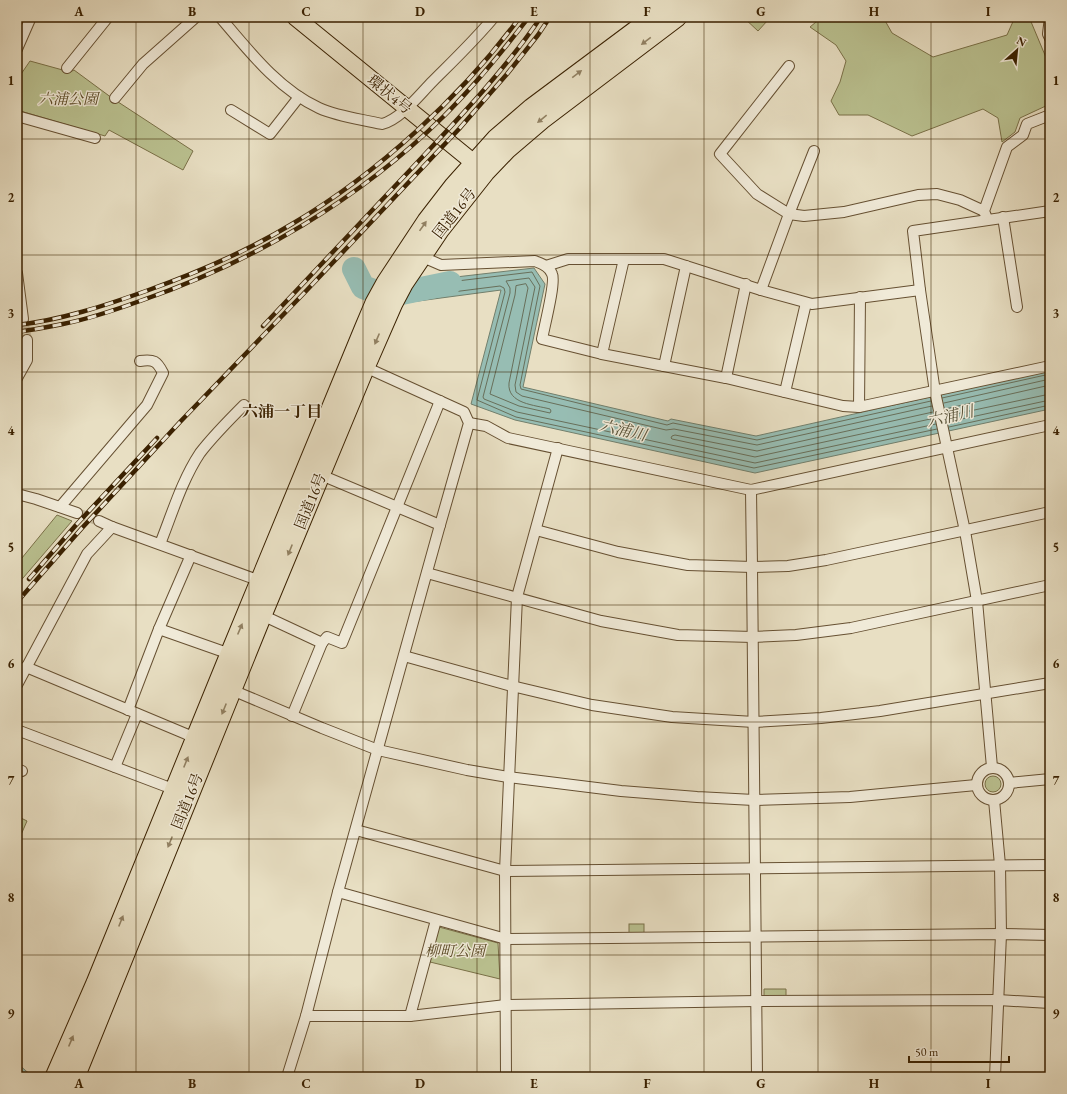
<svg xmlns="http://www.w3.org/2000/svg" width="1067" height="1094" viewBox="0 0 1067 1094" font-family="'EB Garamond','Noto Serif JP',serif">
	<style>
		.green { fill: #bac190; stroke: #7a7148 }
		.water { fill: #97bdb3; stroke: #727f6c }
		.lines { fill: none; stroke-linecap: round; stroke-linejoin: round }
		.shore { stroke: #686f5a; stroke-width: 1 }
		.river { stroke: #97bdb3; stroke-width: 24 }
		.street-tunnel { stroke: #c5b99c; stroke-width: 10; stroke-dasharray: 10 5; stroke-linecap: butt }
		.street-casing { stroke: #665032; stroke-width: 12 }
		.primary-casing { stroke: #3a2101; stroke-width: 18 }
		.highway-casing { stroke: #3a2101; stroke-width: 21 }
		.street { stroke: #f0ead8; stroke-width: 10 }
		.primary { stroke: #e8dfc3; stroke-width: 16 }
		.highway { stroke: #e8dfc3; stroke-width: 19 }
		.rail-casing { stroke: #3a2101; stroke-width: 4.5 }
		.rail { stroke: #f0ead8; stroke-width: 3; stroke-dasharray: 9; stroke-linecap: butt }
		.oneway { fill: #918062 }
		.grid { fill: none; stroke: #3a2101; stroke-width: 1; stroke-opacity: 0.55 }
		.labels { text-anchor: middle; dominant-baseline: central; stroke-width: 3; stroke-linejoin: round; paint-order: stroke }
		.street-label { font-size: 15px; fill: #3a2101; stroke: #f0ead8 }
		.park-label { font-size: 15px; font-style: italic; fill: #5a4925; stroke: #f0ead8 }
		.neighbourhood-label { font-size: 16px; font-weight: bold; fill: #3a2101; stroke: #f0ead8 }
		.water-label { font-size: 16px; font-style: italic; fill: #565036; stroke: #f0ead8 }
		.neatline { fill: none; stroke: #3a2101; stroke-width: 1.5 }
		.grid-label { font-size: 13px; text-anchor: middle; font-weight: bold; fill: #3a2101 }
	</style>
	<rect width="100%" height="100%" fill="#e8dfc3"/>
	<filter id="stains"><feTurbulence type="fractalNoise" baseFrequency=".005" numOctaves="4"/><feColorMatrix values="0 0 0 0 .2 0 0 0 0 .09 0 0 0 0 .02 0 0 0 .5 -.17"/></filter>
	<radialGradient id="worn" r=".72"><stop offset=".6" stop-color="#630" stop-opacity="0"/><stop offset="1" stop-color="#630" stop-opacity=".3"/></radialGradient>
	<g class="green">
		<polygon points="743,17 765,17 768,20 758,31"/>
		<polygon points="822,17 883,17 892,33 933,57 1007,35 1015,17 1029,17 1050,67 1050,104 1020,118 1015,132 1002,142 998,118 983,109 912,136 868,115 839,115 831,101 840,82 846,61 836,45 810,27"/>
		<polygon points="30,61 70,72 74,70 112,98 193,151 183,170 109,130 105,136 17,110 17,80"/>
		<polygon points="57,515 72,521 17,585 17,564"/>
		<circle cx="993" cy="784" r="8"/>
		<polygon points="17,816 27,821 17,844"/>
		<rect x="629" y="924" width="15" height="9"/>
		<polygon points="439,927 498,943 500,979 430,962"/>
		<polygon points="764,989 786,989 786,997 764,998"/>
	</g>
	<g class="water">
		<polygon points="534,268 545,284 523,387 668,421 671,419 756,436 1050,370 1050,409 755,473 515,420 471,404 501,290 411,302 421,281"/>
		<polygon points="17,1063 33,1077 17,1077"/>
	</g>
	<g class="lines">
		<g class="shore">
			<path d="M526 284 528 288 509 383C507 404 535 405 550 409L551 411 550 413 519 406 490 394 515 295 516 286Z"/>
			<polyline points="942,398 1050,374"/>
			<polyline points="931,401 757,440 673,423 667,425 521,389 520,385 540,286 532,272 424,285 419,294 421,296 500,286 504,288 505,292 477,400 516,417 754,468 937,429"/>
			<polyline points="944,403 1050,379"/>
			<polyline points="932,406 757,445 674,429 666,430 522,396 516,392 515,385 535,287 529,278 506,281 510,288 510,293 483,397 484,399 517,412 755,463 936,424"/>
			<polyline points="945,409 1050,385"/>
			<polyline points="933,412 757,451 675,435 672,436 671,438 672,439 755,457 935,418"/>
			<polyline points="946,416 1050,394"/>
			<polyline points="948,422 1050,400"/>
			<polyline points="949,427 1050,405"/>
		</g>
		<polyline class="river" points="354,269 363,287 387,296 450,283"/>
		<g class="street-tunnel">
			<polyline points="23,319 27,340"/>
			<polyline points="77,513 99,521"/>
		</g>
		<g class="street-casing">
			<g id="street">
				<path d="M220 17C249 51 278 89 319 108 339 117 361 119 382 124 401 119 419 95 433 81 454 60 475 40 494 17"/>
				<polyline points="1050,17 1048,34 1050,38"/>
				<polyline points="17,49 31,17"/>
				<polyline points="789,66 720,154 757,194 789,214 804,216 844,212 918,195 937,194 960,200 984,211"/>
				<polyline points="67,68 108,17"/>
				<polyline points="115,98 143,64 196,17"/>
				<polyline points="231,110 270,134 299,97"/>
				<polyline points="17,116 95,138"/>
				<polyline points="986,216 984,211 1007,147 1023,135 1027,124 1050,115"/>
				<polyline points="1003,217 1017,307"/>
				<path d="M418 255 441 265 535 261C542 264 549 266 552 274 556 282 544 328 542 339L602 354 726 378 843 406 859 407 1050 366"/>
				<polyline points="546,266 568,259 664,259 761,290 812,304 920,290"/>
				<polyline points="17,273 23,319"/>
				<polyline points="761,290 789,214 814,151"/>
				<polyline points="602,354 624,259"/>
				<polyline points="664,366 686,266"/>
				<polyline points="17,378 27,360 27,340"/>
				<polyline points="726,378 746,284"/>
				<polyline points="785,392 806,303"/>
				<polyline points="859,407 860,297"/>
				<polyline points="469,423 486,426 508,438 751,490 1050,425"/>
				<polyline points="321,475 440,525"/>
				<polyline points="751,490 752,567 757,1077"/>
				<polyline points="17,494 36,499 77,513"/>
				<path d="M60 507 147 405 163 373C157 361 154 359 140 361"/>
				<polyline points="99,521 112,527 263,582"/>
				<polyline points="536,530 618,552 688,565 752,567 788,566 826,560 1050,512"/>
				<path d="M160 544C172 514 182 480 200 453 213 436 229 420 244 405"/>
				<polyline points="427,573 601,621 678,635 753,637 796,635 851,628 1050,585"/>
				<polyline points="262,615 322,643 327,637 342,643 440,401"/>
				<polyline points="159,629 230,654"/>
				<polyline points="404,656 512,686 592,705 672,717 754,722 821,718 880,711 1050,683"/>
				<polyline points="26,667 186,734 196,739"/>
				<polyline points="17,685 87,554 112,527"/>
				<polyline points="232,690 322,728 378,750 467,770 508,777 621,791 697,797 754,800 850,797 976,785"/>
				<polyline points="128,710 159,629 191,555"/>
				<polyline points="292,716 322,643"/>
				<polyline points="17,730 165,786 175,789"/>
				<polyline points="115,767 137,714"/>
				<polyline points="992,767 977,601 965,531 935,392 920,290 913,231 1050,211"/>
				<circle cx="993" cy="784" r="16"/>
				<polyline points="17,769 22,771"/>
				<polyline points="1009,783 1050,779"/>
				<polyline points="994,800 1000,865 1001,934 995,1077"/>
				<polyline points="356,830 505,871 1050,865"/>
				<polyline points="338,892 506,939 1001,934 1050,935"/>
				<polyline points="306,1016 410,1016 506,1005 757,1001 998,1000 1050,1003"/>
				<polyline points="410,1016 436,920"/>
				<polyline points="287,1077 306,1016 338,892 440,525 469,423 464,412 365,367"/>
				<polyline points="506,1077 505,871 517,597 558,448"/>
			</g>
		</g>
		<g class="primary-casing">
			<polyline id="primary" points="295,17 484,171"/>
		</g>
		<g class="highway-casing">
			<g id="highway">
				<polyline points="55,1077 96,983 230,654 364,329 375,303 386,283 427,221 454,186 496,139 532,108 654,17"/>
				<polyline points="75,1077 262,615 365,367 393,303 403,284 440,229 485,172 507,149 541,120 677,17"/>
			</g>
		</g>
		<use href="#street" class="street"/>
		<use href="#primary" class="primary"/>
		<use href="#highway" class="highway"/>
		<g class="rail-casing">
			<g id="rail">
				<path d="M17 325C61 320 104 306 146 291 196 273 246 252 292 224 377 174 462 96 520 17"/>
				<path d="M263 326C313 273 363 220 413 167 457 120 505 70 541 17"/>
				<path d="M17 332C32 330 48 327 63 324 89 319 115 310 140 301 253 262 359 200 444 116 475 85 502 52 529 17"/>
				<polyline points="29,579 76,525 157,438"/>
				<polyline points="17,602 82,528 180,422 307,290 459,129 507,74 538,35 550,17"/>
			</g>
		</g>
		<use href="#rail" class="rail"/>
	</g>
	<defs><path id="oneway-solid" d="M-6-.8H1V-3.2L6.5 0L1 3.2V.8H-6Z"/></defs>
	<g class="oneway">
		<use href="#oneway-solid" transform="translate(646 41) rotate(143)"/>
		<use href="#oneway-solid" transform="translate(577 74) rotate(-37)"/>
		<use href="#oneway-solid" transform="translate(542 119) rotate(141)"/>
		<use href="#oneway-solid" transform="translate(423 226) rotate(-55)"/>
		<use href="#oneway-solid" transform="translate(377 339) rotate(113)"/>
		<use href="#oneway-solid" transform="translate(290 550) rotate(112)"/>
		<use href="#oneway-solid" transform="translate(240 629) rotate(-67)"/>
		<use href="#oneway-solid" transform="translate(224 709) rotate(112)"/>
		<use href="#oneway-solid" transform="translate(186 762) rotate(-68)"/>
		<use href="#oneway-solid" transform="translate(170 842) rotate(112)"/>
		<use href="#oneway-solid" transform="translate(121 921) rotate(-68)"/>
		<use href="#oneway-solid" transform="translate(71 1041) rotate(-67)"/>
	</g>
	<path class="grid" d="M136 17V1077M249 17V1077M363 17V1077M477 17V1077M590 17V1077M704 17V1077M818 17V1077M931 17V1077M17 139H1050M17 255H1050M17 372H1050M17 489H1050M17 605H1050M17 722H1050M17 839H1050M17 955H1050"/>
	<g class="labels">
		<g class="street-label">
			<text transform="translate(390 94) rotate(39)">環状4号</text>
			<text transform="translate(454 213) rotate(-52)">国道16号</text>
			<text transform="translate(310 501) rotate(-68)">国道16号</text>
			<text transform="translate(187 801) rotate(-68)">国道16号</text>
		</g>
		<g class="park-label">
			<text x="68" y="98">六浦公園</text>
			<text x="455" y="950">柳町公園</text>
		</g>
		<g class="neighbourhood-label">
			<text x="282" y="411">六浦一丁目</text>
		</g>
		<g class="water-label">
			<text transform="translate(950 416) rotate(-13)">六浦川</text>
			<text transform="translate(623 430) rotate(13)">六浦川</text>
		</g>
	</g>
	<rect width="1067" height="1094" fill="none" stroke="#e8dfc3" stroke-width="44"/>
	<g transform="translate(1017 50) rotate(27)" stroke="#f0ead8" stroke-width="3" paint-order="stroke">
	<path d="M0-3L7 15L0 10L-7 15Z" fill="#3a2101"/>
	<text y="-6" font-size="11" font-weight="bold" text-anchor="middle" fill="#3a2101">N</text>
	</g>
	<path d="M909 1056v6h100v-6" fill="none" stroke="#3a2101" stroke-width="2"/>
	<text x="915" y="1056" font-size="12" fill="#3a2101" stroke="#f0ead8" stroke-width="3" paint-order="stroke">50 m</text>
	<rect x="22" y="22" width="1023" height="1050" class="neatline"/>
	<g class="grid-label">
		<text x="79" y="16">A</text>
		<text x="192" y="16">B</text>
		<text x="306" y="16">C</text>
		<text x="420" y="16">D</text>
		<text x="534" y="16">E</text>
		<text x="647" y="16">F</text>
		<text x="761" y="16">G</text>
		<text x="874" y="16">H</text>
		<text x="988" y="16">I</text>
		<text x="11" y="85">1</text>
		<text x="1056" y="85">1</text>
		<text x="11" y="202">2</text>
		<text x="1056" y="202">2</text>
		<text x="11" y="318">3</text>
		<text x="1056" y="318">3</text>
		<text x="11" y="435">4</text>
		<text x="1056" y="435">4</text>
		<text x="11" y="552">5</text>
		<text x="1056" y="552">5</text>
		<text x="11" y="668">6</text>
		<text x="1056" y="668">6</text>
		<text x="11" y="785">7</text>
		<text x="1056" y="785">7</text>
		<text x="11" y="902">8</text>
		<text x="1056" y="902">8</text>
		<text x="11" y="1018">9</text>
		<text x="1056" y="1018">9</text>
		<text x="79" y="1088">A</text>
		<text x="192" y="1088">B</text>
		<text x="306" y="1088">C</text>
		<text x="420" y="1088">D</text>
		<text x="534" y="1088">E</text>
		<text x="647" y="1088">F</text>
		<text x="761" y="1088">G</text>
		<text x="874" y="1088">H</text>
		<text x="988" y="1088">I</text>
	</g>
	<rect width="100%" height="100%" filter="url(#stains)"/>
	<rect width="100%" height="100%" fill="url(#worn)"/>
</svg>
